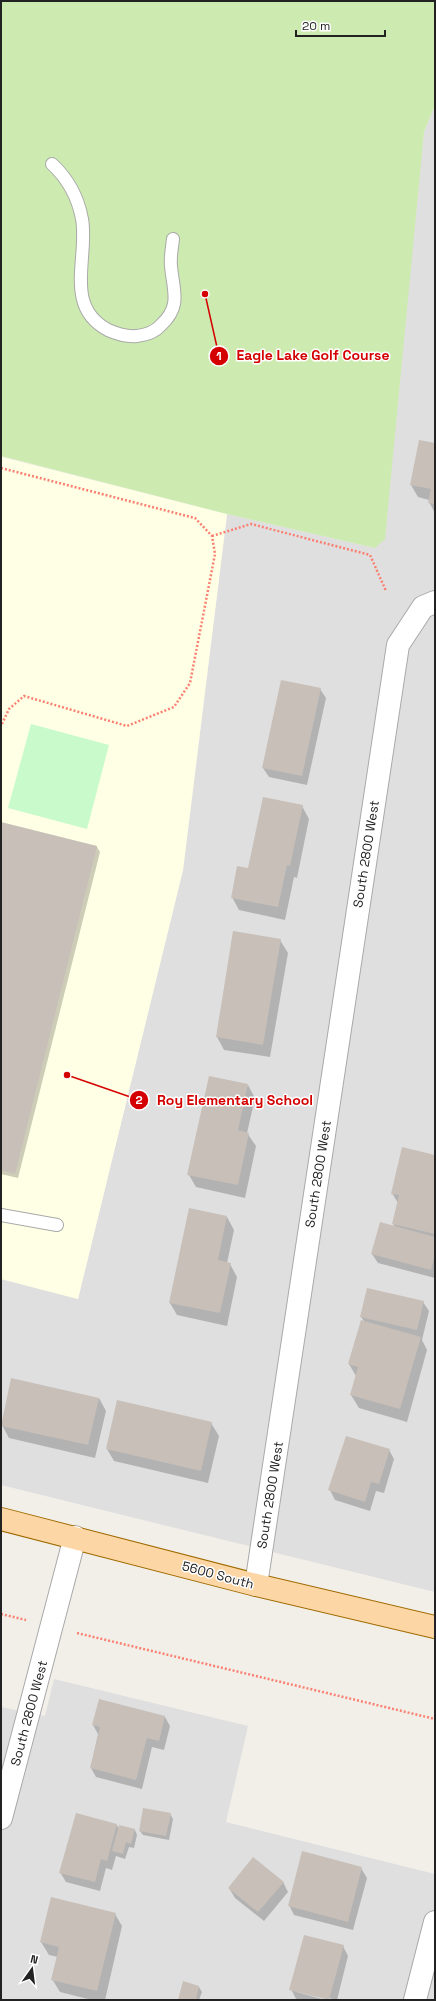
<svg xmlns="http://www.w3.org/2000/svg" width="436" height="2001" viewBox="0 0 436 2001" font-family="'Space Grotesk',sans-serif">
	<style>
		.residential { fill: #e0dfdf }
		.education { fill: #ffffe5 }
		.grass { fill: #cdebb0 }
		.park { fill: #c8facc }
		.shadow { fill: #0003 }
		.building { fill: #c7bfb8 }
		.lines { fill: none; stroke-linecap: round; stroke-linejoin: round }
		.service-casing { stroke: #a9a9a9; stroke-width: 14 }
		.minor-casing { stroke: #a9a9a9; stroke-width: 24 }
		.primary-casing { stroke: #a06b00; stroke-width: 24 }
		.path { stroke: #fa8072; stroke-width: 2.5; stroke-dasharray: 2 2; stroke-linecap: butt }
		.service { stroke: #fff; stroke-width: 12 }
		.minor { stroke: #fff; stroke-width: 22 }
		.primary { stroke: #fcd6a4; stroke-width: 22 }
		.labels { text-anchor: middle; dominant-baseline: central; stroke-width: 3; stroke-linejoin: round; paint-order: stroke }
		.street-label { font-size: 13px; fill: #222; stroke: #fff }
		.leader { fill: none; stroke: #d40000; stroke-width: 1.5 }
		.callout-dot { fill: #d40000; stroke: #fff; stroke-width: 1.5 }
		.mark-label { font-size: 12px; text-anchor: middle; font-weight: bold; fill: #fff }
		.callout-label { font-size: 14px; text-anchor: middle; font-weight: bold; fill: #d40000; stroke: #fff; stroke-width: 3; stroke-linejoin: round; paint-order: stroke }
	</style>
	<rect width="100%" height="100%" fill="#f2efe9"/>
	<g class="residential">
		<polygon points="435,105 435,1592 1,1485 1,1279 78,1299 183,870 227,514 375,548 424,132"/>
		<polygon points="54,1679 248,1726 226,1822 435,1874 435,2000 1,2000 1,1707 45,1716"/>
	</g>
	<polygon class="education" points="1,457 227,514 183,870 78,1299 1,1279"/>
	<polygon class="grass" points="1,1 435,1 435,105 424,132 385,539 375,548 227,514 1,456"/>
	<polygon class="park" points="31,724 109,745 87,829 8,808"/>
	<g class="shadow">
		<polygon points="435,444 435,513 429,502 429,500 418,497 411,485"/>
		<polygon points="320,689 326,698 307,785 269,777 263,768"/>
		<polygon points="302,806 309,819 297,878 294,877 285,920 239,910 232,897 249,869"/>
		<polygon points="1,823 97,847 100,852 18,1178 1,1174"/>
		<polygon points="280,940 288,953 270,1057 224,1050 217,1037"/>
		<polygon points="248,1085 255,1098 247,1133 256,1146 245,1198 196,1187 189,1175"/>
		<polygon points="435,1156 435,1278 378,1263 372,1254 395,1227 393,1224 398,1203 392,1193"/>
		<polygon points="227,1217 234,1230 227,1263 230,1264 237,1277 227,1326 177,1315 170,1303"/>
		<polygon points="423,1302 429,1311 422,1340 427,1350 407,1422 359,1408 351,1395 356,1376 349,1364 364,1321 361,1317"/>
		<polygon points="99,1398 106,1411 95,1458 9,1438 2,1425"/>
		<polygon points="211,1423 219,1436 208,1483 114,1461 107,1449"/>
		<polygon points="389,1450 394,1459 384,1493 376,1491 370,1511 335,1500 330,1490"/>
		<polygon points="165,1717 170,1726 164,1750 152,1747 142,1789 96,1777 91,1768 98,1734 93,1725"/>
		<polygon points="170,1814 173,1819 169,1840 143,1835 140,1831"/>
		<polygon points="117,1825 119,1830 135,1830 137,1835 134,1848 129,1847 125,1859 116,1856 112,1870 106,1868 100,1891 66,1882 60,1872"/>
		<polygon points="361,1868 367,1878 353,1930 294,1915 289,1905"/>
		<polygon points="283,1882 288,1892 264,1921 235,1898 229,1888"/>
		<polygon points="115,1914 122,1926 105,2000 92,2000 60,1992 52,1979 58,1957 49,1955 41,1942"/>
		<polygon points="343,1946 348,1956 337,2000 297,1990 297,1992 325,2000 296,1999 291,1989"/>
		<polygon points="199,1987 202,1992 199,2000 179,2000"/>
	</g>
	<g class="building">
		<polygon points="419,440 435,443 435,504 428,503 431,489 410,485"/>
		<polygon points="281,680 321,688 302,776 262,768"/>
		<polygon points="263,797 303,805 290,866 287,865 278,907 231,898 237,866 248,868"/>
		<polygon points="1,822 97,846 15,1174 1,1170"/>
		<polygon points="233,931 281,939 263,1045 216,1037"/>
		<polygon points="209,1076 248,1084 238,1130 249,1133 238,1185 187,1175"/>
		<polygon points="402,1147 435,1155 435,1234 392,1224 399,1195 391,1194"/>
		<polygon points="189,1208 227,1216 218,1260 231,1263 220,1313 169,1303"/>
		<polygon points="380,1222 435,1237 435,1255 431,1270 371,1254"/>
		<polygon points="367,1288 424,1301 417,1330 360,1317"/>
		<polygon points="361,1320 421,1337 400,1409 350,1395 358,1367 348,1364"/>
		<polygon points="11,1378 99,1398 88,1445 1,1426"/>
		<polygon points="117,1400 212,1422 201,1471 106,1449"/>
		<polygon points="346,1436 390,1449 379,1484 371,1482 365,1502 328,1490"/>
		<polygon points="99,1699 165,1716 159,1741 147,1738 136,1780 90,1768 100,1727 92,1725"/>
		<polygon points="143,1808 171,1813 166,1836 139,1831"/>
		<polygon points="76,1813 117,1824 107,1861 101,1859 95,1882 59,1873"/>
		<polygon points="119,1825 135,1829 131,1844 126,1842 123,1854 112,1851"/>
		<polygon points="302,1851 362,1867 348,1922 288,1906"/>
		<polygon points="253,1857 284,1882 258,1912 228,1888"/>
		<polygon points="51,1897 116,1913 97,1991 51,1980 59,1947 40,1942"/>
		<polygon points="304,1935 344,1945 329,2000 289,1990"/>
		<polygon points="183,1981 199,1986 196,2000 178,2000"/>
	</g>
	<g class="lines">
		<g class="service-casing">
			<g id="service">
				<path d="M52 164C67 178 78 197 82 219 89 257 63 306 108 330 117 334 127 337 137 336 146 335 155 332 161 325 182 306 173 290 171 266 170 257 172 248 173 239"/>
				<polyline points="1,1215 57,1225"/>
			</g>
		</g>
		<g class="minor-casing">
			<g id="minor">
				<polyline points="256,1585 398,645 423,607 435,602"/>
				<polyline points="1,1818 75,1537"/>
				<polyline points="415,2000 435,1922"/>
			</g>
		</g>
		<g class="primary-casing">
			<polyline id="primary" points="1,1519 256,1585 435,1627"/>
		</g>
		<g class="path">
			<polyline points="1,468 195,518 212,536 215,554 190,683 174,707 127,726 24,696 9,709 1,726"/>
			<polyline points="212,536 251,524 370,555 386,591"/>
			<polyline points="1,1614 26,1620"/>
			<polyline points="77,1633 435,1719"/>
		</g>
		<use href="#service" class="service"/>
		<use href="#minor" class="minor"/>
		<use href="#primary" class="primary"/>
	</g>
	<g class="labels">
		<g class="street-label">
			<text transform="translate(366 854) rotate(-81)">South 2800 West</text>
			<text transform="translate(318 1174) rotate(-81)">South 2800 West</text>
			<text transform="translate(270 1495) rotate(-81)">South 2800 West</text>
			<text transform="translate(218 1575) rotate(15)">5600 South</text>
			<text transform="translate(29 1713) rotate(-75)">South 2800 West</text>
		</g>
	</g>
	<path class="leader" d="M205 294L219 356M67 1075L139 1100"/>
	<g class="callout-dot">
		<circle cx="205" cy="294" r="4"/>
		<circle cx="67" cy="1075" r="4"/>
		<circle cx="219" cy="356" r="10"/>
		<circle cx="139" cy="1100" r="10"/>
	</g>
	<g class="mark-label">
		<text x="219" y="360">1</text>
		<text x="139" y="1104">2</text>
	</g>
	<g class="callout-label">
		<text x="313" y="360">Eagle Lake Golf Course</text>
		<text x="235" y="1105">Roy Elementary School</text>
	</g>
	<rect width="436" height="2001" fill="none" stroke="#222222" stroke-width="4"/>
	<g transform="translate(32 1969) rotate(14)" stroke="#ffffff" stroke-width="3" paint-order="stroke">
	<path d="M0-3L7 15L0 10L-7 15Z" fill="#222222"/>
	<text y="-6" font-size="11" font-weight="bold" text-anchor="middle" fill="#222222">N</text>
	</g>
	<path d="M296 30v6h89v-6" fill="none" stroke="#222222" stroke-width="2"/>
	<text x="302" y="30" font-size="12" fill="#222222" stroke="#ffffff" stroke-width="3" paint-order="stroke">20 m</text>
</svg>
